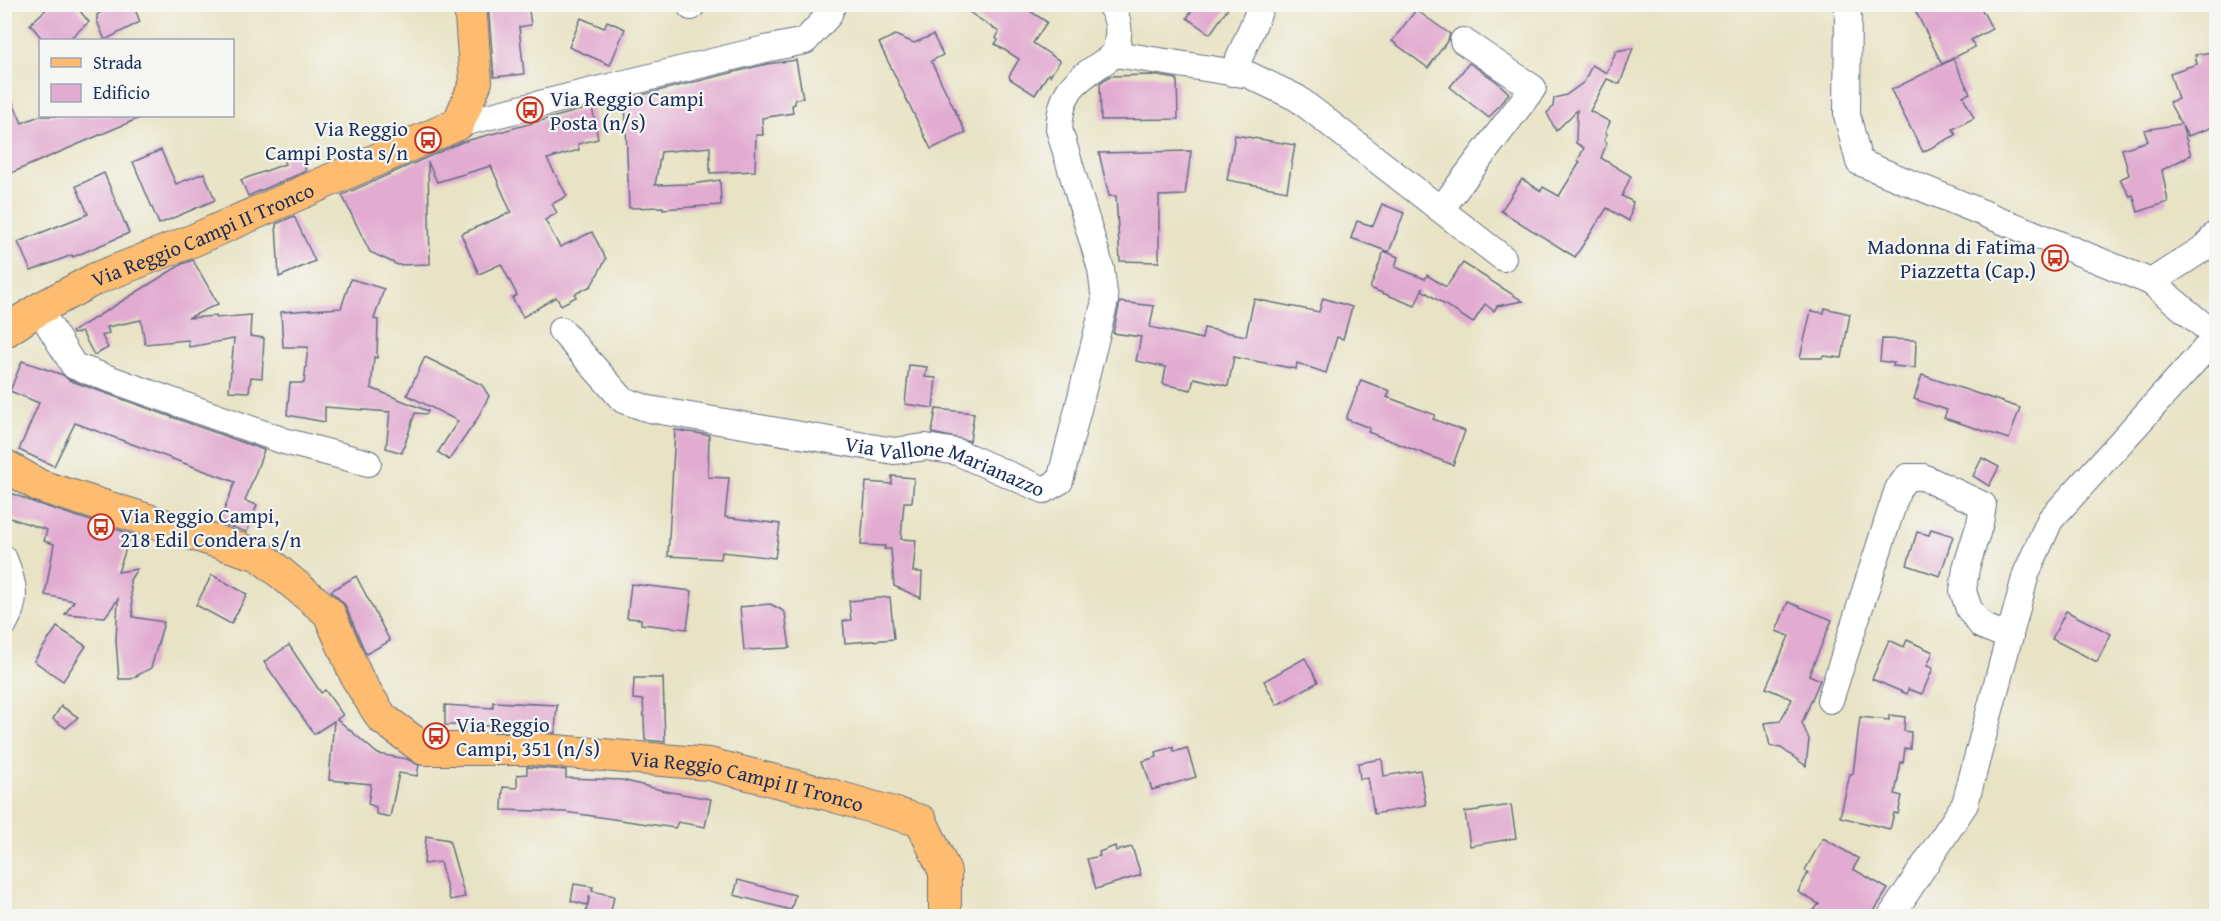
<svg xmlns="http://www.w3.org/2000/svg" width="2221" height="921" viewBox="0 0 2221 921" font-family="'Gentium Book Plus',serif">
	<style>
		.building { fill: #e2abd1 }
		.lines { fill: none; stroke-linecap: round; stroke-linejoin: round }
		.minor-casing { stroke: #636e82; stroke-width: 28 }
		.major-casing { stroke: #636e82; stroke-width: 34 }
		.minor { stroke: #fff; stroke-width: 26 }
		.major { stroke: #fdbc70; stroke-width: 32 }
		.labels { text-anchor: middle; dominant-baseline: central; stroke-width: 4.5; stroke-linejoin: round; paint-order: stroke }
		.poi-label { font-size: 21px; fill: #1b2f5e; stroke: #f6f6f2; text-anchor: start }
		.street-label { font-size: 21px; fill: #1b2f5e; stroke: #f6f6f2 }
	</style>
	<rect width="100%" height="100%" fill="#f6f6f2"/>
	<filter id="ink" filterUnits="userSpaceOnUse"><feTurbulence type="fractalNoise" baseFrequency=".0167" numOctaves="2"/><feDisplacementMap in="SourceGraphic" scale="12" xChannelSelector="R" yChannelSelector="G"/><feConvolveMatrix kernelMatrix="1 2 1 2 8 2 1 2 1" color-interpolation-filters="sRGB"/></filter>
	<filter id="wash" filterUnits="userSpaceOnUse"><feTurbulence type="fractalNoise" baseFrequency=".008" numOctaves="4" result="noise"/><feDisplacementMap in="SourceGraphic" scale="24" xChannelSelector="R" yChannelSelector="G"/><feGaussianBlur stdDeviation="1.35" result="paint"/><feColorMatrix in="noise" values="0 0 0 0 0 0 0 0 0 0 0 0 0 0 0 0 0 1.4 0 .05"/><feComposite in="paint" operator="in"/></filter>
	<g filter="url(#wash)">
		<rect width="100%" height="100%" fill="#e8e3c4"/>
		<g id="blocks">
			<g class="building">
				<polygon points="52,4 74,4 89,22 68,40 43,40 30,24"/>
				<polygon points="112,4 133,4 140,22 105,40 97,21 97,15"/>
				<polygon points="488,4 528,4 531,25 519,27 524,74 494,77"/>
				<polygon points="957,4 1019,4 1047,22 1033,43 1060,61 1050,76 1048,74 1035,95 1010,79 1009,76 1019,59 995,44 998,40 996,38 999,32"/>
				<polygon points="1196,4 1231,4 1210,34 1187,18"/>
				<polygon points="1912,4 1979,4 1992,29 1971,40 1975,47 1942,64"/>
				<polygon points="1416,10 1450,34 1448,40 1428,68 1392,41"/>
				<polygon points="581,18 604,28 607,21 625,29 610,65 569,47"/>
				<polygon points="895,35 914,43 933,35 943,55 931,61 966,133 931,149 879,43"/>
				<polygon points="1633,48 1620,84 1607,79 1590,111 1610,122 1605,133 1607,134 1604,141 1607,143 1601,158 1631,176 1622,196 1633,202 1629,221 1607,208 1575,257 1501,211 1522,179 1541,191 1543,187 1559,196 1580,162 1578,160 1584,148 1576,143 1577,110 1556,131 1547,113 1553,107 1554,98 1566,95 1584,82 1592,65 1607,73 1616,51"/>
				<polygon points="2217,51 2217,91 2211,94 2216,126 2188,136 2182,126 2191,155 2162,170 2168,202 2138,212 2133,195 2130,196 2120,179 2129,175 2122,149 2148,141 2144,130 2181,124 2169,102 2178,99 2170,73 2197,64 2195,55"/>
				<polygon points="1953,59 1970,93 1963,96 1974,118 1953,129 1956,135 1923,152 1891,90"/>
				<polygon points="796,60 803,98 795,99 795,104 792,105 793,113 762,118 763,135 756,135 755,171 710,173 710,147 661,152 655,185 692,184 720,180 721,205 663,209 663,207 629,208 625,99 767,64"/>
				<polygon points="1469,63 1496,81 1509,93 1489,118 1450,87"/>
				<polygon points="1152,75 1177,79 1178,119 1101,120 1100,83 1110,76"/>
				<polygon points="4,83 22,123 39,116 144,116 4,176"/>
				<polygon points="592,107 598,139 578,144 579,150 547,159 567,196 552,204 557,213 545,220 560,247 592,232 606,259 591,286 575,294 576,297 561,305 556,297 523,317 512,298 517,295 501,264 479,274 461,234 511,212 491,166 437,182 428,162 430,264 398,265 370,252 342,195 462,142"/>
				<polygon points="1235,135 1295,145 1287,191 1227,180"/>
				<polygon points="161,150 176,184 204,173 215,200 159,224 133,162"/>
				<polygon points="1191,151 1185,195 1159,196 1159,262 1120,261 1116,196 1109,196 1099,153"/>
				<polygon points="299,153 306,171 248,196 241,180 285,164 283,159"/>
				<polygon points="104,173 129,233 73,257 72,255 31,271 18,242 88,214 76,186"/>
				<polygon points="1382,204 1404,213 1389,252 1351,238 1357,221 1373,226"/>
				<polygon points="294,216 315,261 279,277 276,224"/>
				<polygon points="1384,251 1398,257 1395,267 1425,279 1427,275 1446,287 1463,263 1523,301 1497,306 1494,311 1485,304 1473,323 1422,290 1423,287 1415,306 1370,288"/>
				<polygon points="193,260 218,304 188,318 216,316 216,318 251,315 250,336 264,338 262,378 251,377 249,392 229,391 234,339 189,347 188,340 145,344 141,320 107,327 109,333 102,336 108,348 94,355 82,332 73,334 72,332 182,264"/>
				<polygon points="351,279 384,289 374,319 378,320 377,358 374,357 371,388 428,411 427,414 415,413 402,453 386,448 390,412 325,407 325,422 287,415 290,383 304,383 308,347 283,347 281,312 341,308"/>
				<polygon points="1323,298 1352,307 1343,339 1337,337 1326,373 1297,363 1296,369 1234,357 1228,386 1194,378 1191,390 1163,384 1166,367 1136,361 1141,337 1113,333 1120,302 1154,306 1150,327 1202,339 1204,328 1246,336 1254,299 1319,312"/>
				<polygon points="1825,308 1850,314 1842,358 1823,356 1822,358 1800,358 1811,311 1824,313"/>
				<polygon points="1882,339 1916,340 1915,368 1893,366 1894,363 1880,361"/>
				<polygon points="425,357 482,385 489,396 476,421 449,460 438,452 458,421 407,395"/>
				<polygon points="22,361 63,375 69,380 264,450 245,501 257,505 247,532 219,523 235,482 75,423 54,466 19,450 39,403 10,391"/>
				<polygon points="909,365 927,367 925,377 936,378 933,408 905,404"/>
				<polygon points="1922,375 2020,408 2009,439 1944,418 1947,410 1914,399"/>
				<polygon points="1361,380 1390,391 1387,397 1435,415 1433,419 1465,431 1453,465 1368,432 1370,428 1346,419"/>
				<polygon points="936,409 974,413 970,441 932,433"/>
				<polygon points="675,430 709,435 708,477 729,478 725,517 780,524 775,558 722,552 721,559 668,556"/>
				<polygon points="1982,458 1999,467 1989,486 1973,476"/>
				<polygon points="892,476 914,478 912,502 904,502 901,539 916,540 913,572 922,572 921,598 894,586 891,549 884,549 885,546 861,545 866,482 892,484"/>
				<polygon points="4,490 35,503 131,534 118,572 137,569 130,580 133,617 164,622 151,668 131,679 119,679 116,641 118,599 105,617 65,614 74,601 45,595 54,544 44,541 47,530 4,516"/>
				<polygon points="1931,529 1953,536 1940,576 1907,565 1917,532 1929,535"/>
				<polygon points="212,575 247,594 231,624 196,605"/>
				<polygon points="356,576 390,641 366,654 345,605 331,591"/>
				<polygon points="631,584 692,591 687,629 641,624 641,619 627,618"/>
				<polygon points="890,597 894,639 845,643 843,621 851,620 849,601"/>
				<polygon points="1788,602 1832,620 1809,675 1820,680 1802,723 1809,739 1806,766 1781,748 1770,746 1765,723 1780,721 1792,699 1766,688 1789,636 1776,631"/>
				<polygon points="770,604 780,609 785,613 790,648 744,650 740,607"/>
				<polygon points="2066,611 2111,634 2097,662 2052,639"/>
				<polygon points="57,627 86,646 63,681 34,661"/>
				<polygon points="1889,640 1904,647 1907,640 1933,652 1927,666 1933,668 1922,694 1908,689 1907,694 1872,679"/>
				<polygon points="289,645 321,693 325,690 343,715 337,719 378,754 407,759 419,765 417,776 399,773 390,817 376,814 376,807 368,804 371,784 329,780 334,721 314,734 264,662"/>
				<polygon points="1305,658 1318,682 1277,705 1264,681"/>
				<polygon points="634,678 663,678 665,742 645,740 643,700 633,699"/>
				<polygon points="493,702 557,705 555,733 492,731 492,726 445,725 445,705 493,708"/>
				<polygon points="61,706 78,717 66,728 53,719"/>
				<polygon points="1889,715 1905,717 1904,731 1911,732 1910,749 1905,748 1903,763 1901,762 1895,794 1902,796 1898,814 1894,813 1890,829 1840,817 1850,774 1853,774 1860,717 1889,720"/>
				<polygon points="1173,747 1174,752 1187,748 1196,777 1152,790 1143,761 1157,757 1156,752"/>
				<polygon points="1382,759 1384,776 1420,770 1426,805 1374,814 1368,778 1360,779 1358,763"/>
				<polygon points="527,767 566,770 566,778 622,780 665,791 711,799 705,827 678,822 675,828 565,812 502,810 503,787 517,788 517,775 527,774"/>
				<polygon points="1511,805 1516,838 1470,846 1465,812"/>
				<polygon points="426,836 449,840 465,897 450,900 440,862 424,864"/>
				<polygon points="1823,838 1859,859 1853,869 1888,889 1871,916 1809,916 1819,904 1798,892 1808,873 1805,870"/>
				<polygon points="1115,846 1116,851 1132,847 1141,875 1096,889 1087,859 1100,856 1099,852"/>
				<polygon points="738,880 795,895 791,910 734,895"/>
				<polygon points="574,884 593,887 592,891 614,896 610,916 585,916 590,895 587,905 571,901"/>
			</g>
		</g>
	</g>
	<g filter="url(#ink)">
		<use href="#blocks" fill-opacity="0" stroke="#636e82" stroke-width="1.5"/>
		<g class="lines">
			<g class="minor-casing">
				<g id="minor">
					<polyline points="1848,4 1847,115 1859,162 2151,282 2207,246 2216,234"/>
					<polyline points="691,7 692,4"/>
					<polyline points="1115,54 1249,75 1297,98 1503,258"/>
					<polyline points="1233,73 1262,4"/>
					<polyline points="458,124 765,49 805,41 828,16 833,4"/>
					<polyline points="1441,209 1533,88 1463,41"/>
					<polyline points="2151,282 2216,336"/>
					<polyline points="39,309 74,366 284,441 368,463"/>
					<path id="s1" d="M561 330 623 400 649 409 894 451 926 447 957 452 1044 490 1060 481 1105 301 1101 269 1059 129C1061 83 1081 79 1115 54 1119 35 1122 21 1109 4"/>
					<path d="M4 559C14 584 18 600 4 624"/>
					<polyline points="1830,700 1898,489 1907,477 1923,477 1983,505 1980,523 1966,568 1963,591 1969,609 1982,626 2010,637"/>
					<polyline points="1891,916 1965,804 2026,574 2050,520 2216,337"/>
				</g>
			</g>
			<g class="major-casing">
				<g id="major">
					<path id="s2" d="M4 332 39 309 95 279 194 240 458 124 476 82 470 4"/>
					<path id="s3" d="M4 465 40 486 259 555 329 613 357 678 382 718 424 749H532L709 764 827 794 921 821 945 872V916"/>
				</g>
			</g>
			<use href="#minor" class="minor"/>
			<use href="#major" class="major"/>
		</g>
	</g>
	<defs>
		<g id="bus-ring" transform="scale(1.35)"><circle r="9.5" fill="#f6f6f2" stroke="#c8321e" stroke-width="1.5"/><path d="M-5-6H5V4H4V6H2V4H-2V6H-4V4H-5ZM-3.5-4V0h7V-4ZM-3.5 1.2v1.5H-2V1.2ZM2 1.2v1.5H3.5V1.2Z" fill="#c8321e"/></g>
	</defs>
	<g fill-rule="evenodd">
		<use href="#bus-ring" x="530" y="110"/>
		<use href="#bus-ring" x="428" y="140"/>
		<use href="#bus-ring" x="2055" y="258"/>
		<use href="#bus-ring" x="101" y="527"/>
		<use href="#bus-ring" x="436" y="736"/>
	</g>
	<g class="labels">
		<g class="poi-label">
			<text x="550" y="98">Via Reggio Campi<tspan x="550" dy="24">Posta (n/s)</tspan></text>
			<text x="408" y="128" text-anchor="end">Via Reggio<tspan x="408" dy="24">Campi Posta s/n</tspan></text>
			<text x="2036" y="246" text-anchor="end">Madonna di Fatima<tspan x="2036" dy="24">Piazzetta (Cap.)</tspan></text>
			<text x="120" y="515">Via Reggio Campi,<tspan x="120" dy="24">218 Edil Condera s/n</tspan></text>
			<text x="456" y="724">Via Reggio<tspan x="456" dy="24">Campi, 351 (n/s)</tspan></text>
		</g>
		<g class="street-label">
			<text stroke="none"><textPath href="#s2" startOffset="222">Via Reggio Campi II Tronco</textPath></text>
			<text stroke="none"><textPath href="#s1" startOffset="424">Via Vallone Marianazzo</textPath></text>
			<text stroke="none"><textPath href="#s3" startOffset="858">Via Reggio Campi II Tronco</textPath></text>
		</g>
	</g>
	<rect width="2221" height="921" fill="none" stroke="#f6f6f2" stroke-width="24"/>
	<rect x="39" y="39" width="195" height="78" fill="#f6f6f2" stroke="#9ea6b7" stroke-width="1.5"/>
	<rect x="51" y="58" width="30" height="9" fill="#fdbc70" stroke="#9ea6b7" stroke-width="1.5"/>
	<text x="93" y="69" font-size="18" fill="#1b2f5e">Strada</text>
	<rect x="51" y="84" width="30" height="18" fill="#e2abd1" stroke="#9ea6b7" stroke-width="1.5"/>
	<text x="93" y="99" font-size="18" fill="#1b2f5e">Edificio</text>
</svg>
